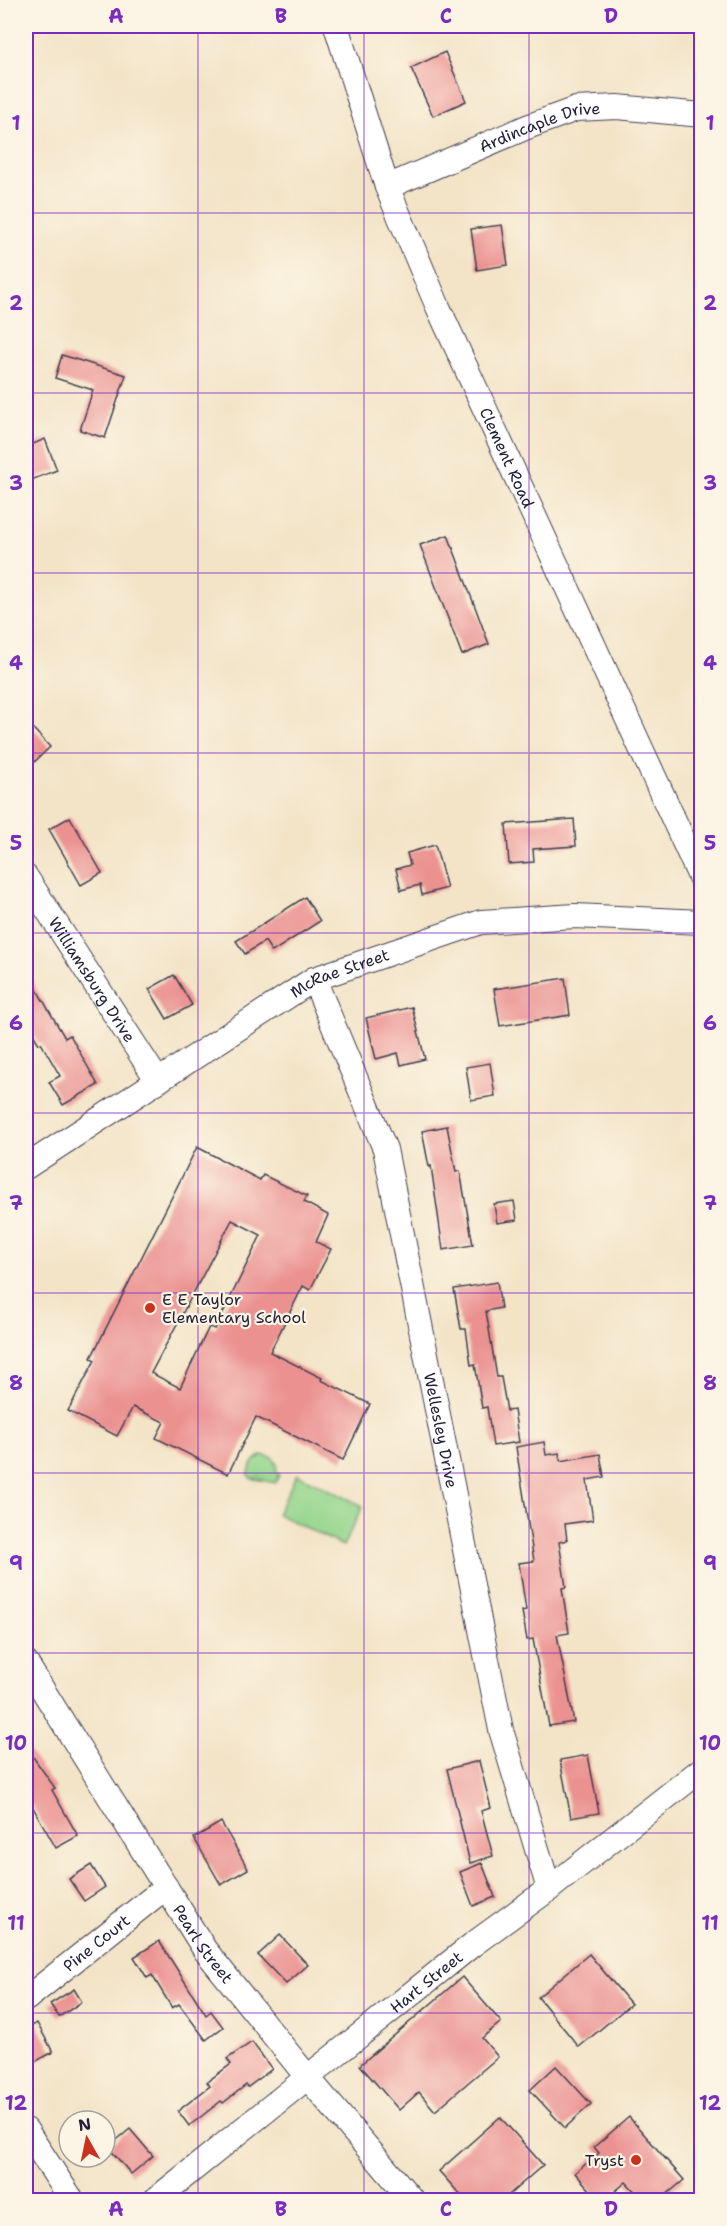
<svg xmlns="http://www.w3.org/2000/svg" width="727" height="2226" viewBox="0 0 727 2226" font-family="'Shantell Sans',sans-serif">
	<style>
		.park { fill: url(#park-tufts); stroke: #5b7c64; stroke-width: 1.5 }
		.pitch { fill: #94d58d; stroke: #5b7c64; stroke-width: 1.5 }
		.building { fill: #eb9291; fill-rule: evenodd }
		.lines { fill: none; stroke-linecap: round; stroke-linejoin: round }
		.minor-casing { stroke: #413f50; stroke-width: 26 }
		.minor { stroke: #fff; stroke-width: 24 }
		.grid { fill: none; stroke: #7b2cbf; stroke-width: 1.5; stroke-opacity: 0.55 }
		.poi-dot { fill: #c8321e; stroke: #fcf5e5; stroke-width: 2 }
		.labels { text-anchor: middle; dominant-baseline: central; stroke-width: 4.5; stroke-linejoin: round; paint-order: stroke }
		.street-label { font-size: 16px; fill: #22223b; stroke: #fcf5e5 }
		.poi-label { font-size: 16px; fill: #22223b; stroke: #fcf5e5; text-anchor: start }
		.neatline { fill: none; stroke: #7b2cbf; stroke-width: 2 }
		.grid-label { font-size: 20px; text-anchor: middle; font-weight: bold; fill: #7b2cbf }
	</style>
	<defs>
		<pattern id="park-tufts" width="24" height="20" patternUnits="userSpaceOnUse" patternTransform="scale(1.5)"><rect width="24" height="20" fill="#94d58d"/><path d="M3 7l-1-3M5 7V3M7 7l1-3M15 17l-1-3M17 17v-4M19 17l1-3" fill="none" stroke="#7fb77b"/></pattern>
	</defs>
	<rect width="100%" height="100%" fill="#fcf5e5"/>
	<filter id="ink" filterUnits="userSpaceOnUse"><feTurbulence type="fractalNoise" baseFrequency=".0167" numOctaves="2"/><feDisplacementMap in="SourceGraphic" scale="12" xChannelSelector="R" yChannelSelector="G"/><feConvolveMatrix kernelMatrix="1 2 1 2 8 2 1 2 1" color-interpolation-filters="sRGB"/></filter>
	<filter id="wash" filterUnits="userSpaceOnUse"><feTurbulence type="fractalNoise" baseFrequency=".008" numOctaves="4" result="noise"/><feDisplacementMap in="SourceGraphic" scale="24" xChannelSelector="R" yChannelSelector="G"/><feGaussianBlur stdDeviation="1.35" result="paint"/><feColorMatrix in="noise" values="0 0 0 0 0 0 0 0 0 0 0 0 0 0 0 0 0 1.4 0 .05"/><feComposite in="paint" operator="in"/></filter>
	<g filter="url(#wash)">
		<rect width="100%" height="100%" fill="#f3e4c8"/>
		<path class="park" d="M262 1455 273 1458 277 1465 276 1471 279 1475 275 1483 250 1478C246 1470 255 1459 262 1455Z"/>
		<polygon class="pitch" points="297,1474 363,1506 343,1546 277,1514"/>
		<g id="blocks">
			<g class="building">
				<polygon points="445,52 466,101 433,116 411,68"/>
				<polygon points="502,225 508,265 477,270 471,229"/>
				<polygon points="62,355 126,375 105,438 80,430 93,390 55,378"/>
				<polygon points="45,439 57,470 26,482 26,447"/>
				<polygon points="448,535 489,644 462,655 420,545"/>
				<polygon points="26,721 50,747 26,770"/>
				<polygon points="70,817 102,873 81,885 49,829"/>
				<polygon points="574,819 576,846 533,849 534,862 509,864 506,824"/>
				<polygon points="435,845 447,888 422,895 420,885 401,890 396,869 410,865 407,853"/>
				<polygon points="305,897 320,921 272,952 265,941 245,954 236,941"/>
				<polygon points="26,971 65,1038 70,1035 98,1085 63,1105 49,1082 60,1076 41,1043 39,1044 32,1032 26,1036"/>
				<polygon points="174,975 192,1005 167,1019 149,989"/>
				<polygon points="565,978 570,1015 500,1026 494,989"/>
				<polygon points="412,1007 425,1059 401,1065 398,1053 376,1059 366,1018"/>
				<polygon points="490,1063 495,1096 471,1100 466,1067"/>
				<polygon points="447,1126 456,1172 460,1171 473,1245 443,1250 431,1166 429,1167 422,1131"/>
				<path d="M197 1147 260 1180 263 1175 307 1196 304 1202 328 1215 316 1242 331 1249 310 1290 303 1286 270 1352 322 1378 321 1380 370 1404 343 1460 256 1417 228 1474 156 1438 164 1422 133 1407 117 1436 68 1411 95 1360 91 1358ZM232 1220 261 1235 215 1329 209 1327 180 1388 151 1373Z"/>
				<polygon points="514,1201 517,1220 497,1223 494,1204"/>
				<polygon points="497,1282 501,1308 486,1311 497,1377 501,1377 507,1411 514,1410 519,1442 493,1446 487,1407 482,1408 475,1364 471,1365 466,1329 461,1329 454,1289"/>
				<polygon points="544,1442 546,1455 559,1453 561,1461 600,1454 604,1477 587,1480 593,1520 565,1524 567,1540 559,1542 566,1587 562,1588 569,1633 557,1635 574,1722 549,1726 533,1639 527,1640 522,1611 526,1610 519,1563 534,1561 516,1447"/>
				<polygon points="26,1747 55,1788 52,1790 78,1836 56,1848 31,1804 26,1809"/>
				<polygon points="588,1755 599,1813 571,1818 560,1760"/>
				<polygon points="479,1761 491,1808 481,1811 493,1856 470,1863 447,1769"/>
				<polygon points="221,1822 248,1869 221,1885 194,1838"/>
				<polygon points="482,1863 495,1897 473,1906 460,1872"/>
				<polygon points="91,1865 105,1887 84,1901 69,1879"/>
				<polygon points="280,1935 308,1965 286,1984 258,1955"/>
				<polygon points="159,1941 206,2015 211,2011 223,2027 206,2040 179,2004 172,2008 152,1975 147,1978 134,1957"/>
				<polygon points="589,1954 631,2004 579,2047 538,1997"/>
				<polygon points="462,1977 501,2022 482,2038 498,2057 435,2111 419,2092 399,2110 360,2065"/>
				<polygon points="74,1989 82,2002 59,2017 50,2004"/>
				<polygon points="37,2023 53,2052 33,2063 26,2048 26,2029"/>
				<polygon points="252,2042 272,2069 248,2087 246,2085 223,2103 221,2101 189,2126 178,2111 210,2086 207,2082 231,2064 227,2059"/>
				<polygon points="556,2066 591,2104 565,2128 530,2090"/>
				<polygon points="500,2117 543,2165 503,2200 465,2200 439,2171"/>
				<polygon points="629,2117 684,2180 660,2200 643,2200 626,2182 605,2200 599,2200 575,2173 599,2153 594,2147"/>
				<polygon points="130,2129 153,2156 131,2174 108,2147"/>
			</g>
		</g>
	</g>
	<g filter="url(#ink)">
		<use href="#blocks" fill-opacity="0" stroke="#413f50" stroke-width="1.5"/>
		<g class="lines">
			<g class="minor-casing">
				<g id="minor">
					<path id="s1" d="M336 26 387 187 438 307 702 881"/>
					<path id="s2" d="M387 187 527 127 576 109 617 107 702 115"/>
					<path id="s3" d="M26 877 158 1081"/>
					<path id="s4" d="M314 979 385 1149 501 1730 549 1889"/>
					<path id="s5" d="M26 1167 314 979 481 922 575 916 702 922"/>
					<path id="s6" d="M26 1663 205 1950 308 2078 412 2200"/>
					<path id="s7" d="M26 1999 166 1887"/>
					<polyline points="26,2130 72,2200"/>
					<path id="s8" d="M155 2200 472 1945 549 1889 702 1769"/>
				</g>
			</g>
			<use href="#minor" class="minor"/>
		</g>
	</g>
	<path class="grid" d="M198 26V2200M364 26V2200M529 26V2200M26 213H702M26 393H702M26 573H702M26 753H702M26 933H702M26 1113H702M26 1293H702M26 1473H702M26 1653H702M26 1833H702M26 2013H702"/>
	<g class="poi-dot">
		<circle cx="150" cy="1308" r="6"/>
		<circle cx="636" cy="2160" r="6"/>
	</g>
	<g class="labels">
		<g class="street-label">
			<text stroke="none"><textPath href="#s2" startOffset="165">Ardincaple Drive</textPath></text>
			<text stroke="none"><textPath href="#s1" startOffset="465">Clement Road</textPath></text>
			<text stroke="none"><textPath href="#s5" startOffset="370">McRae Street</textPath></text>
			<text stroke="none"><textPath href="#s3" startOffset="122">Williamsburg Drive</textPath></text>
			<text stroke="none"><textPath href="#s4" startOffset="471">Wellesley Drive</textPath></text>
			<text stroke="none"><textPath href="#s7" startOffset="90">Pine Court</textPath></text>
			<text stroke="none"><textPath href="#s6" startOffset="332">Pearl Street</textPath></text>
			<text stroke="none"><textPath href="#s8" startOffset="348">Hart Street</textPath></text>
		</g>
		<g class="poi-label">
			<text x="162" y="1299">E E Taylor<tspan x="162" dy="18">Elementary School</tspan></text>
			<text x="624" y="2160" text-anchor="end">Tryst</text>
		</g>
	</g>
	<rect width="727" height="2226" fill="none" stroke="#fcf5e5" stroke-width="66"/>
	<g transform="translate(87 2139) rotate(351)"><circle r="28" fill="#fcf5e5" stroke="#a5a1a1" stroke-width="1.5"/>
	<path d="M0-4.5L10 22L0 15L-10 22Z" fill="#c8321e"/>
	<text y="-9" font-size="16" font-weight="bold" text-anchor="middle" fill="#22223b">N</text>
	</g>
	<rect x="33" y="33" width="661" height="2160" class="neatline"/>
	<g class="grid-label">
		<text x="116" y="23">A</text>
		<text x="281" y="23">B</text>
		<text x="446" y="23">C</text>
		<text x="611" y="23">D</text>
		<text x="16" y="130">1</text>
		<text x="710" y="130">1</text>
		<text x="16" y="310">2</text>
		<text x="710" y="310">2</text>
		<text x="16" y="490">3</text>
		<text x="710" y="490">3</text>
		<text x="16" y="670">4</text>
		<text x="710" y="670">4</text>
		<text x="16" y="850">5</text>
		<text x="710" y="850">5</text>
		<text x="16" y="1030">6</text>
		<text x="710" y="1030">6</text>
		<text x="16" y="1210">7</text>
		<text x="710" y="1210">7</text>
		<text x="16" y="1390">8</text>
		<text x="710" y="1390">8</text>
		<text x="16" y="1570">9</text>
		<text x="710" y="1570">9</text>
		<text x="16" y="1750">10</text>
		<text x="710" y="1750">10</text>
		<text x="16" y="1930">11</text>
		<text x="710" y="1930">11</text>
		<text x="16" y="2110">12</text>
		<text x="710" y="2110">12</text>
		<text x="116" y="2216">A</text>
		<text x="281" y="2216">B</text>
		<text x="446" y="2216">C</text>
		<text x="611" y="2216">D</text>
	</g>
</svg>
